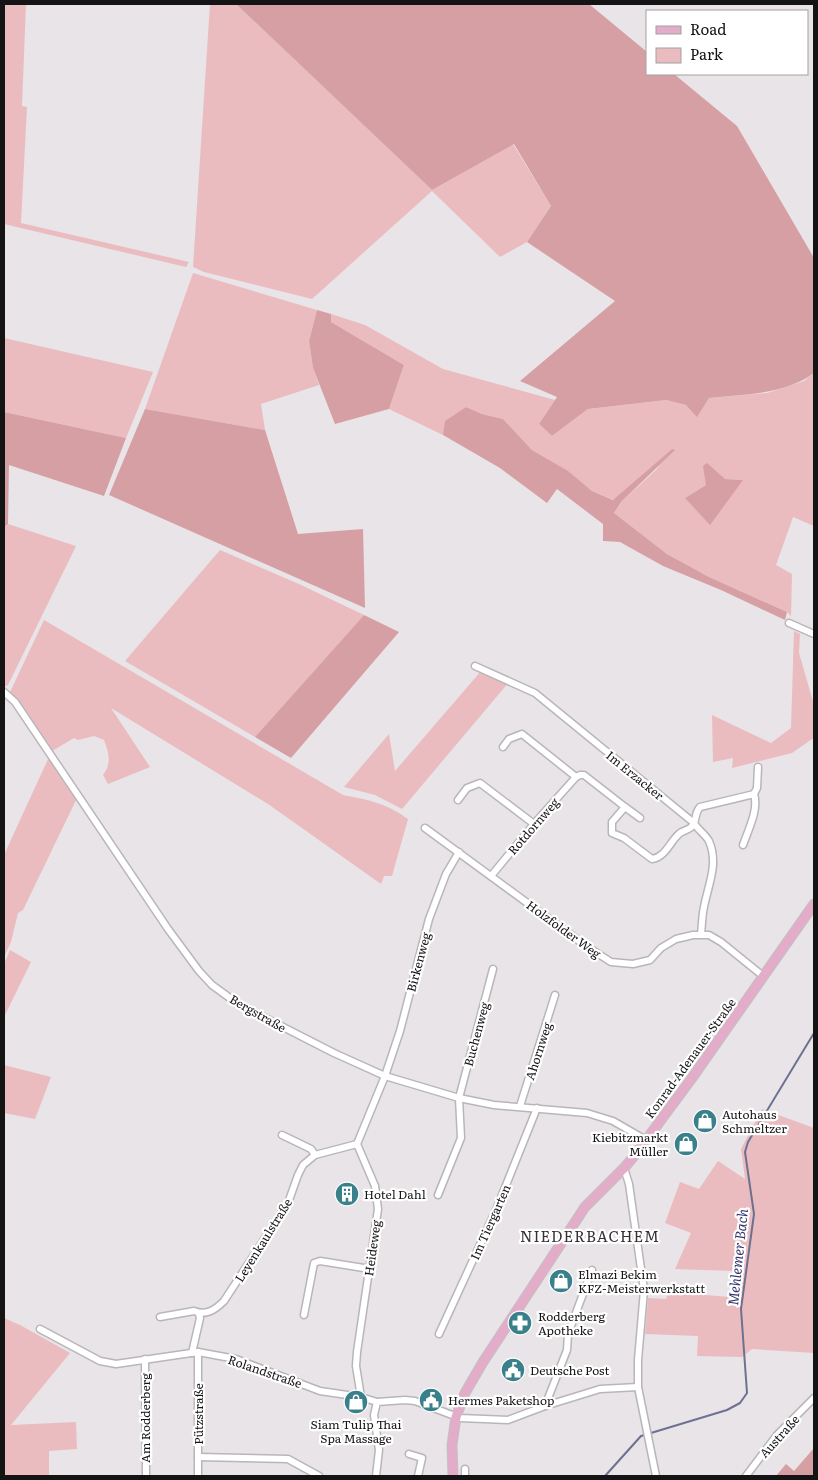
<svg xmlns="http://www.w3.org/2000/svg" width="818" height="1480" viewBox="0 0 818 1480" font-family="Literata,serif">
	<style>
		.green { fill: #eabcc0; fill-rule: evenodd }
		.forest { fill: #d69fa4 }
		.lines { fill: none; stroke-linecap: round; stroke-linejoin: round }
		.stream { stroke: #6d7190; stroke-width: 2 }
		.minor-casing { stroke: #b9b6b9; stroke-width: 9 }
		.major-casing { stroke: #c2c2c2; stroke-width: 11 }
		.minor { stroke: #fff; stroke-width: 6 }
		.major { stroke: #e3acc9; stroke-width: 9 }
		.labels { text-anchor: middle; dominant-baseline: central; stroke-width: 4.5; stroke-linejoin: round; paint-order: stroke }
		.street-label { font-size: 12px; fill: #151415; stroke: #fff }
		.poi-label { font-size: 12px; fill: #151415; stroke: #fff; text-anchor: start }
		.water-label { font-size: 14px; font-style: italic; fill: #34376f; stroke: #fff }
		.quarter-label { font-size: 15px; letter-spacing: 1px; fill: #353235; stroke: #fff }
	</style>
	<rect width="100%" height="100%" fill="#e8e4e8"/>
	<g class="green">
		<polygon points="4,4 26,4 22,106 27,107 21,223 189,262 186,267 4,224"/>
		<polygon points="210,4 236,4 432,190 513,144 551,206 527,242 500,257 432,191 312,299 204,272 193,267"/>
		<polygon points="193,273 317,310 309,341 313,368 319,385 261,404 265,430 145,409"/>
		<path d="M331 314 365 325 443 369 555 400 539 424 552 436 588 409 666 400 686 405 709 398 767 393 804 381 814 373V526L793 517 776 565 792 574 791 616 787 612 709 577 667 554 614 513 621 502 656 470 672 449 614 500 592 491 567 471 532 450 503 419 482 414 466 407 446 421 443 435 389 409 404 365 331 322ZM725 479 743 480 685 498 706 485Z"/>
		<polygon points="4,338 153,372 126,438 4,412"/>
		<polygon points="8,524 76,546 8,685 4,687 4,527"/>
		<polygon points="220,550 299,584 364,615 255,737 125,661"/>
		<path d="M44 620 343 795C369 800 386 803 408 819L392 876H384L381 884 268 804 111 708 150 767 108 784 103 775C112 763 109 753 104 740L94 736 78 740 74 738 52 751 10 692Z"/>
		<polygon points="794,631 800,634 799,653 814,705 814,740 812,739 792,753 732,768 733,758 713,762 712,715 771,743 791,728"/>
		<polygon points="482,670 509,682 402,809 375,795 344,787 389,734 395,771"/>
		<polygon points="49,757 77,798 23,910 18,913 11,942 4,957 4,855"/>
		<polygon points="10,950 31,962 4,1017 4,964"/>
		<polygon points="4,1065 51,1077 35,1119 4,1113"/>
		<polygon points="762,1109 814,1128 814,1353 752,1349 742,1357 697,1356 698,1336 645,1334 648,1298 666,1299 668,1292 730,1297 733,1271 675,1269 691,1233 665,1223 680,1182 699,1189 718,1161 745,1179 741,1149"/>
		<polygon points="4,1318 20,1325 70,1353 11,1425 76,1422 77,1449 49,1451 49,1476 4,1476"/>
	</g>
	<g class="forest">
		<path d="M236 4H589L647 52V74H674L737 126 814 258V373C784 395 744 394 709 398L697 417 686 405 666 400 588 409 552 436 539 424 557 397 520 381 615 301 527 242 551 206 514 144 432 190Z"/>
		<polygon points="317,310 331,314 331,322 404,365 389,409 335,424 313,368 309,341"/>
		<polygon points="466,407 482,414 503,419 532,450 568,471 592,491 613,500 672,449 675,450 621,502 614,513 667,554 709,577 787,612 785,620 721,590 663,566 620,542 603,541 603,524 557,489 547,503 500,468 443,435 445,421"/>
		<polygon points="145,409 265,430 298,534 363,529 365,608 109,495"/>
		<polygon points="4,412 126,438 104,496 9,465 8,524 4,527"/>
		<polygon points="707,463 725,479 743,480 710,525 685,498 706,485 703,466"/>
		<polygon points="364,615 399,632 291,758 255,737"/>
		<polygon points="814,1448 814,1476 776,1476 786,1464 794,1471"/>
	</g>
	<g class="lines">
		<polyline class="stream" points="605,1476 641,1436 727,1410 740,1403 747,1393 741,1309 754,1214 745,1152 748,1142 814,1033"/>
		<g class="minor-casing">
			<g id="minor">
				<polyline points="789,623 814,634"/>
				<path d="M475 666 535 693 694 823C698 830 705 834 709 841 719 864 708 885 704 907 702 915 702 926 701 934"/>
				<polyline points="4,692 15,702 168,929 199,971 212,985 238,1004 334,1053 385,1076 459,1098 494,1105 587,1113 613,1121 646,1140"/>
				<path d="M576 777 580 775H584L625 807 612 822V833L624 838 652 859C666 857 670 841 680 833 684 830 690 830 693 825 697 819 694 814 700 807L754 794C759 810 748 830 743 845"/>
				<polyline points="754,794 757,788 758,767"/>
				<polyline points="458,800 467,788 480,783 534,824"/>
				<polyline points="625,807 640,818"/>
				<polyline points="425,828 586,946 611,962 633,964 650,960 661,948 676,939 693,935 709,935 721,942 763,976"/>
				<polyline points="491,876 534,824 576,777 522,734 509,739 503,747"/>
				<polyline points="520,1106 555,995"/>
				<polyline points="282,1135 311,1149 315,1155"/>
				<polyline points="624,1168 629,1184 644,1290 638,1360 638,1387 656,1476"/>
				<polyline points="438,1195 461,1138 459,1098 493,969"/>
				<polyline points="304,1315 314,1263 320,1261 370,1269"/>
				<path d="M160 1317 194 1311C206 1316 215 1310 224 1301L288 1203 298 1175 303 1165 315 1155 357 1144"/>
				<polyline points="40,1329 100,1361 116,1364 198,1352 236,1359 320,1391 361,1397 377,1402"/>
				<polyline points="439,1334 496,1210 537,1108"/>
				<polyline points="198,1352 198,1476"/>
				<polyline points="192,1353 200,1318 199,1314"/>
				<polyline points="145,1359 146,1476"/>
				<polyline points="361,1397 356,1366 357,1352 378,1209 375,1186 357,1144 385,1076 400,1031 429,919 446,874 459,852"/>
				<polyline points="545,1406 567,1350 568,1334 592,1270"/>
				<polyline points="409,1454 422,1458 418,1476"/>
				<polyline points="198,1457 288,1459 319,1476"/>
				<polyline points="465,1469 465,1476"/>
				<polyline points="376,1476 379,1450 374,1415 377,1402 405,1400 415,1401 460,1418 508,1420 545,1406 600,1389 638,1387"/>
				<polyline points="746,1476 777,1435 814,1398"/>
			</g>
		</g>
		<g class="major-casing">
			<polyline id="major" points="453,1476 452,1445 456,1417 465,1393 483,1362 585,1207 624,1168 635,1155 692,1078 814,904"/>
		</g>
		<use href="#minor" class="minor"/>
		<use href="#major" class="major"/>
	</g>
	<defs>
		<g id="shop-disc" transform="scale(1.25)"><circle r="9.5" fill="#3a808b" stroke="#fff"/><path d="M-5-2.5h2.3a2.7 3.5 0 0 1 5.4 0H5L5.5 6h-11ZM-1.5-2.5h3a1.5 2.3 0 0 0-3 0Z" fill="#fff"/></g>
		<g id="building-disc" transform="scale(1.25)"><circle r="9.5" fill="#3a808b" stroke="#fff"/><path d="M-4-6H4V6H1V3H-1V6H-4ZM-2.5-4.3h1.7v1.8h-1.7ZM.8-4.3h1.7v1.8H.8ZM-2.5-1h1.7V.8h-1.7ZM.8-1h1.7V.8H.8Z" fill="#fff"/></g>
		<g id="pharmacy-disc" transform="scale(1.25)"><circle r="9.5" fill="#3a808b" stroke="#fff"/><path d="M-2-6h4v4h4v4h-4v4h-4v-4h-4v-4h4Z" fill="#fff"/></g>
		<g id="civic-disc" transform="scale(1.25)"><circle r="9.5" fill="#3a808b" stroke="#fff"/><path d="M-.6-6.5H3V-4.5H.6V-3L4-1V1h2V6H-6V1h2V-1L-.6-3ZM-1.2 2.5V6h2.4V2.5Z" fill="#fff"/></g>
	</defs>
	<g fill-rule="evenodd">
		<use href="#shop-disc" x="705" y="1121"/>
		<use href="#shop-disc" x="686" y="1144"/>
		<use href="#building-disc" x="347" y="1194"/>
		<use href="#shop-disc" x="561" y="1281"/>
		<use href="#pharmacy-disc" x="520" y="1323"/>
		<use href="#civic-disc" x="513" y="1370"/>
		<use href="#civic-disc" x="431" y="1400"/>
		<use href="#shop-disc" x="356" y="1402"/>
	</g>
	<g class="labels">
		<g class="street-label">
			<text transform="translate(635 775) rotate(39)">Im Erzacker</text>
			<text transform="translate(533 826) rotate(-49)">Rotdornweg</text>
			<text transform="translate(564 929) rotate(36)">Holzfolder Weg</text>
			<text transform="translate(418 962) rotate(-75)">Birkenweg</text>
			<text transform="translate(258 1013) rotate(30)">Bergstraße</text>
			<text transform="translate(476 1034) rotate(-75)">Buchenweg</text>
			<text transform="translate(538 1051) rotate(-72)">Ahornweg</text>
			<text transform="translate(690 1058) rotate(-54)">Konrad-Adenauer-Straße</text>
			<text transform="translate(490 1222) rotate(-66)">Im Tiergarten</text>
			<text transform="translate(263 1240) rotate(-58)">Leyenkaulstraße</text>
			<text transform="translate(372 1248) rotate(-82)">Heideweg</text>
			<text transform="translate(265 1371) rotate(19)">Rolandstraße</text>
			<text transform="translate(198 1414) rotate(-90)">Pützstraße</text>
			<text transform="translate(145 1418) rotate(-90)">Am Rodderberg</text>
			<text transform="translate(779 1436) rotate(-48)">Austraße</text>
		</g>
		<g class="poi-label">
			<text x="722" y="1114">Autohaus<tspan x="722" dy="14">Schmeltzer</tspan></text>
			<text x="668" y="1137" text-anchor="end">Kiebitzmarkt<tspan x="668" dy="14">Müller</tspan></text>
			<text x="364" y="1194">Hotel Dahl</text>
			<text x="578" y="1274">Elmazi Bekim<tspan x="578" dy="14">KFZ-Meisterwerkstatt</tspan></text>
			<text x="538" y="1316">Rodderberg<tspan x="538" dy="14">Apotheke</tspan></text>
			<text x="530" y="1370">Deutsche Post</text>
			<text x="448" y="1400">Hermes Paketshop</text>
			<text x="356" y="1424" text-anchor="middle">Siam Tulip Thai<tspan x="356" dy="14">Spa Massage</tspan></text>
		</g>
		<g class="water-label">
			<text transform="translate(737 1257) rotate(-84)">Mehlemer Bach</text>
		</g>
		<g class="quarter-label">
			<text x="590" y="1235">NIEDERBACHEM</text>
		</g>
	</g>
	<rect width="818" height="1480" fill="none" stroke="#151415" stroke-width="10"/>
	<rect x="646" y="10" width="162" height="65" fill="#ffffff" stroke="#a1a1a1"/>
	<rect x="656" y="26" width="25" height="8" fill="#e3acc9" stroke="#a1a1a1"/>
	<text x="690" y="35" font-size="15" fill="#151415">Road</text>
	<rect x="656" y="48" width="25" height="15" fill="#eabcc0" stroke="#a1a1a1"/>
	<text x="690" y="60" font-size="15" fill="#151415">Park</text>
</svg>
